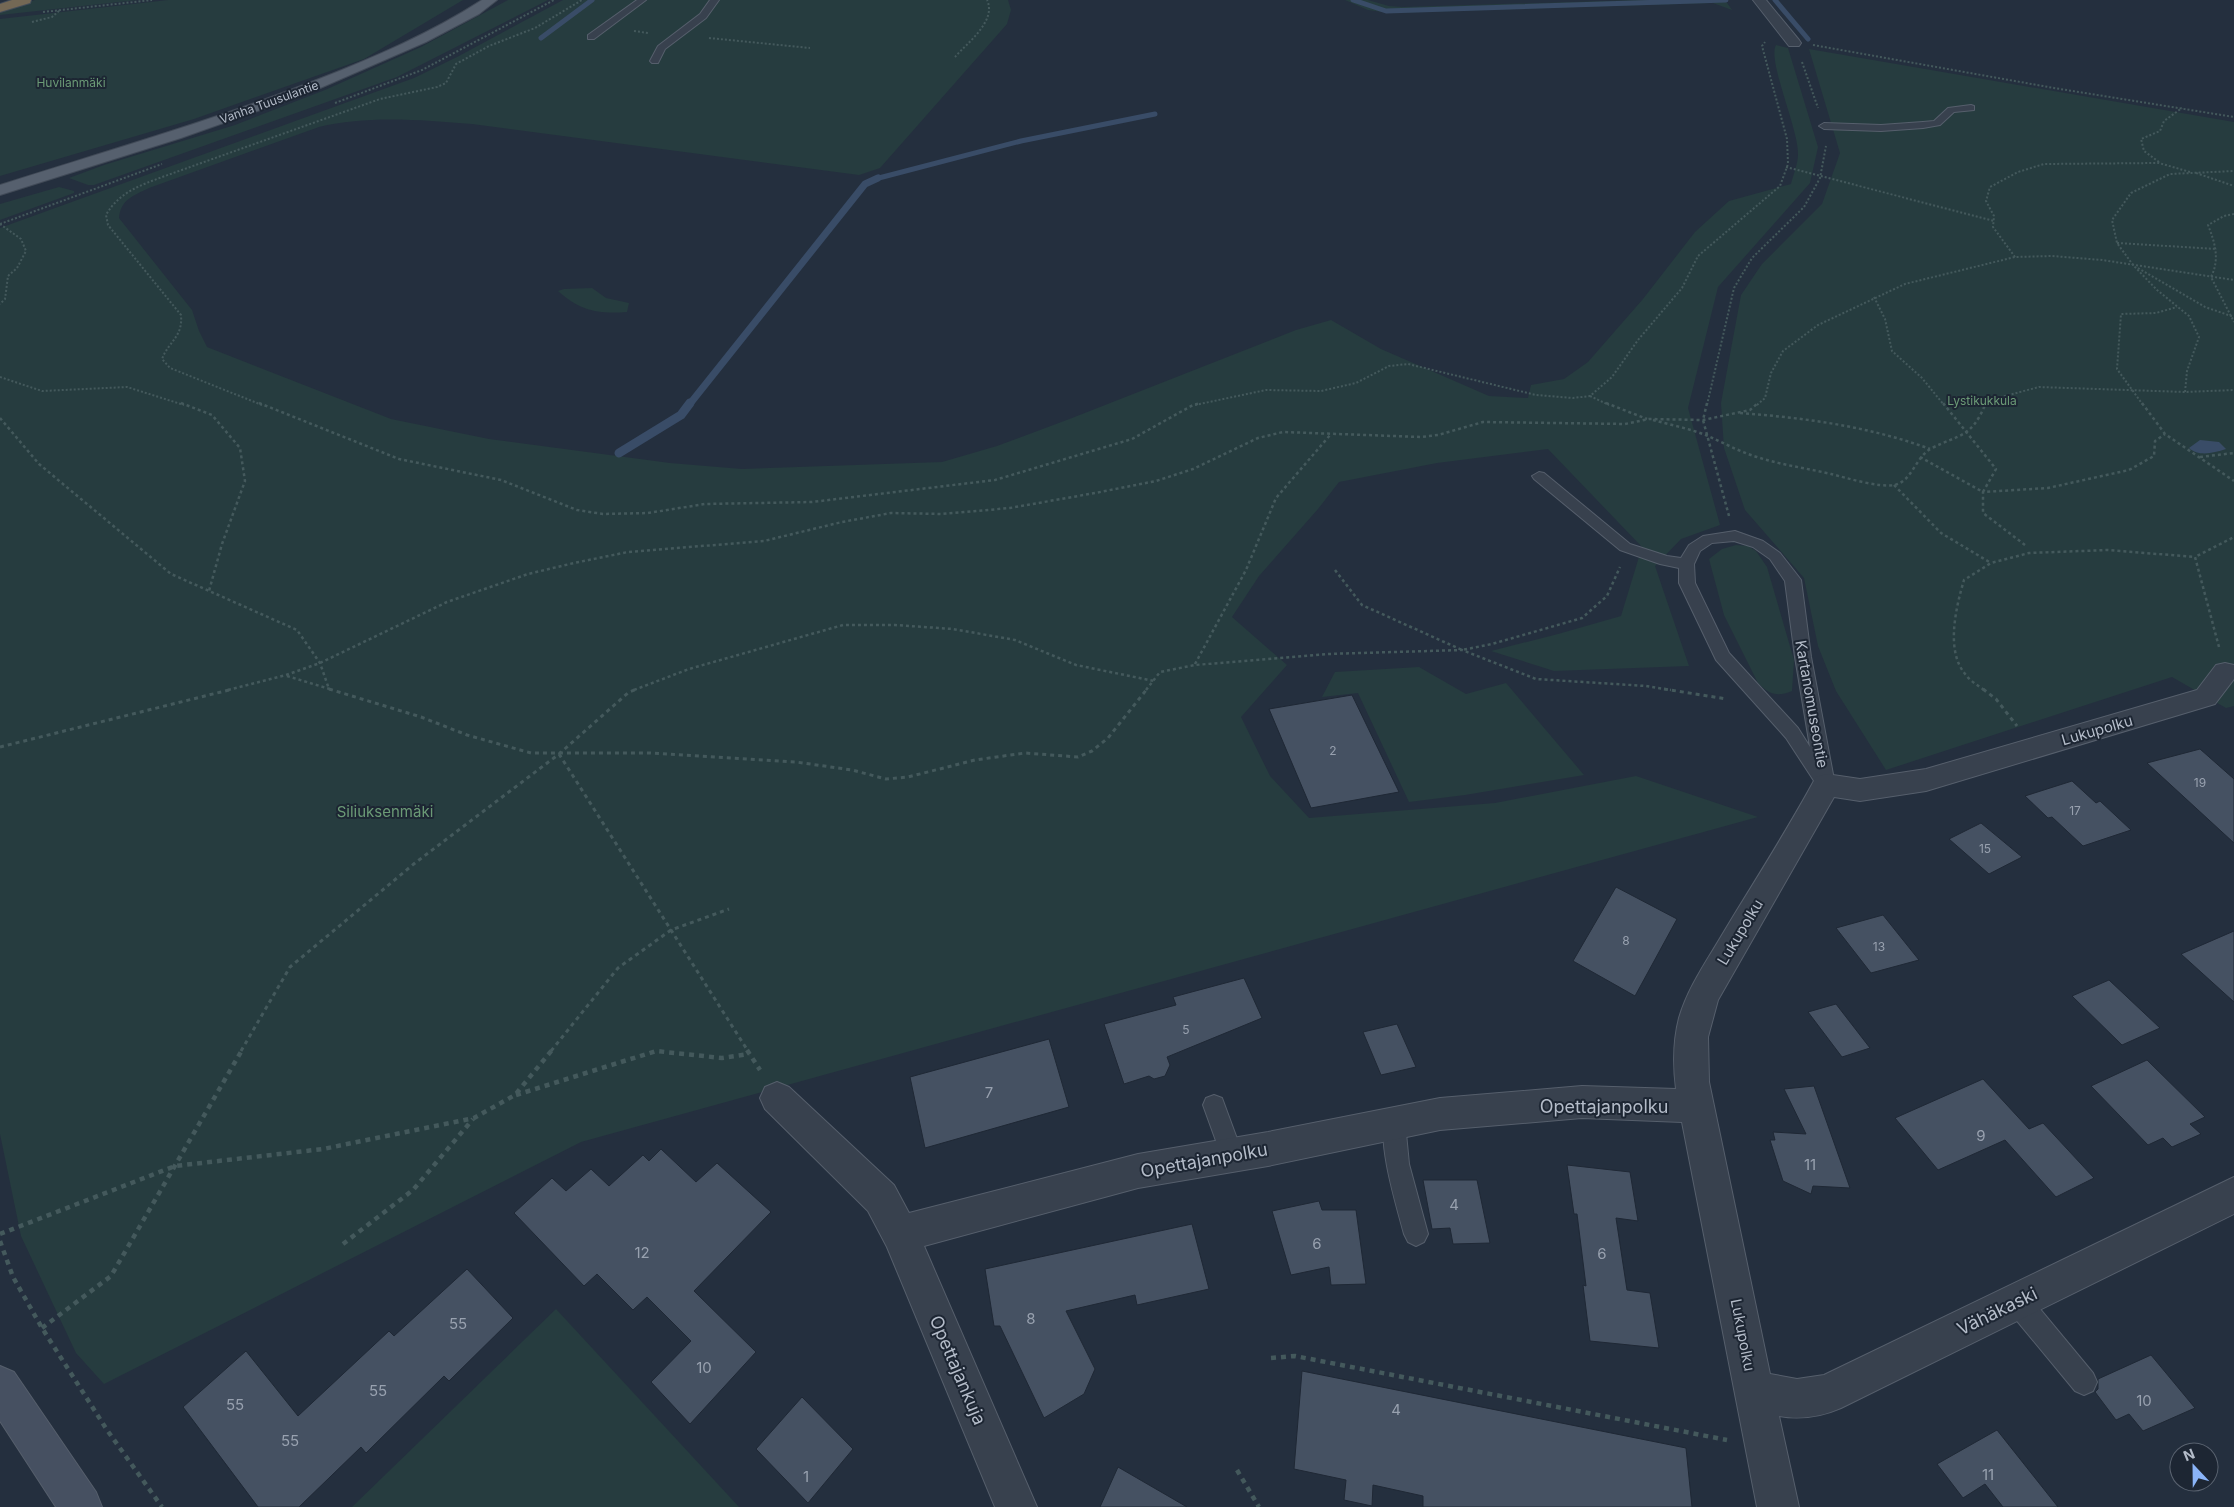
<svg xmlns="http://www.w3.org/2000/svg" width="2234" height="1507" viewBox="0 0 2234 1507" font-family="Inter,sans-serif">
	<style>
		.green { fill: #263c3f }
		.water { fill: #394c67 }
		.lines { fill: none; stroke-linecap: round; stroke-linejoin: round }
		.stream-far2 { stroke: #394c67; stroke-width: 5 }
		.stream-far1 { stroke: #394c67; stroke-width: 7 }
		.stream { stroke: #394c67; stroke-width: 9 }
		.building { fill: #455162; stroke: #1f2835 }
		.lane-casing { stroke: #565f6c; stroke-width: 2 }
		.street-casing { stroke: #565f6c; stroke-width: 2 }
		.secondary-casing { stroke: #565f6c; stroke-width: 2 }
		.primary-casing { stroke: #414a57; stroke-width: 2 }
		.highway-casing { stroke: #434c59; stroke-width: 2 }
		.path-far3 { stroke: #44595c; stroke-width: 2; stroke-dasharray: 2 2; stroke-linecap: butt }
		.path-far2 { stroke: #44595c; stroke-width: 2.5; stroke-dasharray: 3 3; stroke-linecap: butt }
		.path-far1 { stroke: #44595c; stroke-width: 3; stroke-dasharray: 4 4; stroke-linecap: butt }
		.path { stroke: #44595c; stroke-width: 4.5; stroke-dasharray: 5 5; stroke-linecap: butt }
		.lane { fill: #38414e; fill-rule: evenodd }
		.street { fill: #38414e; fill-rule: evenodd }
		.secondary { fill: #465061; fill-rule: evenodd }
		.primary { fill: #56606e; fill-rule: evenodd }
		.highway { fill: #746855; fill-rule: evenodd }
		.labels { text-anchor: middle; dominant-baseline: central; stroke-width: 4; stroke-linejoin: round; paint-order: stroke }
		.far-park-label { font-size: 12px; fill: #6b9a76; stroke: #1d2633 }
		.far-street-label { font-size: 12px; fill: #b4bcc9; stroke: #1d2633 }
		.number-label { font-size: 12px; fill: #98a1af }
		.street-label { font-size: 15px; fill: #b4bcc9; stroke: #1d2633 }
		.park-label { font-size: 15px; fill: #6b9a76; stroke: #1d2633 }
		.near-number-label { font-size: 15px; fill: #98a1af }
		.near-street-label { font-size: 18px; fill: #b4bcc9; stroke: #1d2633 }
	</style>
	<rect width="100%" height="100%" fill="#242f3e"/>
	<g class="green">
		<polygon points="35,0 138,0 0,15 0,12"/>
		<polygon points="168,0 463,0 364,59 194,119 0,176 0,19"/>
		<polygon points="508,0 548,0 397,77 94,185 88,185 69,178 104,165 235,125 325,90 421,47"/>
		<path d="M563 0H581L579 3 583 0H1008L1011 10 1007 24 880 168 859 175 472 124C423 120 367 115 319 127L149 188C133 196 121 199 119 218L192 310 199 331 207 347 391 419 489 439 670 463 742 469 942 462 997 446 1072 418 1296 330 1331 320 1381 349 1489 396 1528 398 1531 385 1564 379 1588 362 1643 299 1695 232 1729 201 1791 184C1793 175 1798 164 1798 154 1799 130 1767 60 1776 45L1788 48 1818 147 1810 183 1718 287 1688 408 1720 525 1681 539 1655 566 1689 666 1554 671 1491 651 1558 634 1621 616 1642 547 1548 449 1437 463 1339 482 1318 509 1259 576 1232 617 1287 665 1241 717 1270 776 1309 818 1495 803 1636 776 1758 817 581 1142 104 1384 76 1353 21 1236 0 1134V228L414 78 457 57Z"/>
		<polygon points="1345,0 1368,0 1389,6 1403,7 1638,0 1725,0 1732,10 1713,3 1390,13 1368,10"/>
		<polygon points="1809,49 2234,122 2234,706 2226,708 2172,677 1886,770 1836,691 1818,646 1804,578 1745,510 1724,448 1721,403 1741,295 1762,264 1822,204 1840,153"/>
		<polygon points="59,187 74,191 74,193 0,220 0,204"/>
		<path d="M592 288 606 298 629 303 627 312C597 314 581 311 558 291L564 289Z"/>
		<path d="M1736 545 1748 546 1756 551 1767 567 1794 660 1792 691C1777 697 1770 695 1758 683L1724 615 1709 559 1722 549Z"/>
		<polygon points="1419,667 1466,694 1506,683 1584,775 1465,795 1409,802 1358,693 1322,697 1335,672"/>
		<polygon points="556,1309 739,1507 352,1507"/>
	</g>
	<path class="water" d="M2200 440 2219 442 2226 449C2213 453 2199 457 2189 448Z"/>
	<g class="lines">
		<g class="stream-far2">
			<polyline points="1353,0 1386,11 1726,0"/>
			<polyline points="1775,0 1808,39"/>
			<polyline points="541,38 592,0"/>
			<polyline points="875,179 1021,141 1155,114"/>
		</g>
		<polyline class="stream-far1" points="689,405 865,184 878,178"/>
		<polyline class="stream" points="619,453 681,415 690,403"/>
	</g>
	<g class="building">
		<polygon points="1352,695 1399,792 1311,808 1269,709"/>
		<polygon points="2200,749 2234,779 2234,843 2147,763"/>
		<polygon points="2072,781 2096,803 2100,801 2131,830 2083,846 2052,817 2048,818 2025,796"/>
		<polygon points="1981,823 2022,857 1989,874 1949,839"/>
		<polygon points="1616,887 1677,919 1635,996 1573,961"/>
		<polygon points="1883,915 1919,960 1871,973 1836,928"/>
		<polygon points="2234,931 2234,1002 2181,954"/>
		<polygon points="1244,978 1262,1018 1167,1057 1170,1065 1165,1076 1154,1079 1149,1076 1124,1084 1104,1024 1176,1005 1173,997"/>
		<polygon points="2109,980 2160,1028 2122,1045 2072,996"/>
		<polygon points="1836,1004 1870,1048 1842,1057 1808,1012"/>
		<polygon points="1397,1024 1416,1067 1381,1075 1363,1032"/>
		<polygon points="1049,1039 1069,1107 925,1148 910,1077"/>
		<polygon points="2147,1060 2205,1117 2190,1124 2201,1134 2172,1147 2163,1138 2148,1145 2091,1086"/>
		<polygon points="1983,1079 2029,1129 2043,1123 2094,1178 2056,1197 2005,1140 1938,1170 1895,1118"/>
		<polygon points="1814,1086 1850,1188 1813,1186 1811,1194 1783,1181 1770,1140 1775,1140 1773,1132 1806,1134 1784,1089"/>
		<polygon points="661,1149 696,1182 717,1163 771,1212 694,1291 756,1352 690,1424 651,1382 691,1341 647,1297 633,1310 597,1274 584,1286 514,1213 552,1178 566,1191 591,1169 609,1186 643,1155 649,1161"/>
		<polygon points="1567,1165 1630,1172 1638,1221 1616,1218 1627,1290 1650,1293 1659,1348 1590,1341 1583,1285 1586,1286 1577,1214 1574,1214"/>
		<polygon points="1423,1180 1477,1180 1490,1243 1453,1244 1450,1228 1432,1229"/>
		<polygon points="1319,1201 1322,1210 1356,1210 1366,1284 1331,1285 1329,1267 1291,1275 1272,1211"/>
		<polygon points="1192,1224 1209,1289 1137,1305 1135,1295 1066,1311 1095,1369 1084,1394 1044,1418 1000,1326 994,1326 985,1269"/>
		<polygon points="467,1269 513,1318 449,1381 444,1376 366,1453 361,1447 299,1507 258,1507 183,1407 246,1351 298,1416 389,1331 394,1336"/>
		<polygon points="2151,1355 2195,1408 2143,1431 2129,1414 2116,1420 2095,1392 2098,1389 2098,1379"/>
		<polygon points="1302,1371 1686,1448 1692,1507 1423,1507 1423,1496 1373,1485 1372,1506 1344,1500 1346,1480 1294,1469"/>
		<polygon points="802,1397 853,1449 808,1503 756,1449"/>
		<polygon points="1997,1430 2058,1507 2003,1507 1985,1484 1963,1498 1937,1464"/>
		<polygon points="1118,1467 1187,1507 1100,1507"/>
	</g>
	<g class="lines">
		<g class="lane-casing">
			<g id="lane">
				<polygon points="637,0 646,0 594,39 588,39 588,35"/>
				<polygon points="710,0 719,0 706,18 665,49 658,63 652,63 650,61 658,46 700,14"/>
				<polygon points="1971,105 1974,106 1974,110 1954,112 1940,125 1923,128 1881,131 1824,129 1819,126 1824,123 1881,125 1923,122 1934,121 1948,108"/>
				<path d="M1539 472 1544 473 1630 544 1667 556 1681 558 1689 545 1703 536 1735 531 1763 541 1780 553 1798 576 1801 580 1811 657 1835 785 1832 790 1826 792 1820 790 1786 738 1716 660 1679 583V568L1660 564 1620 550 1534 479 1532 476ZM1734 541 1753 547 1770 559 1785 581 1795 657 1810 747 1798 728 1729 653 1695 583 1694 564 1700 551 1712 543Z"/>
				<polygon points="1214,1095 1222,1098 1243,1155 1240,1163 1232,1166 1224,1163 1203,1105 1206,1098"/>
				<path d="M1394 1113 1402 1116 1405 1123 1409 1164 1428 1234 1424 1242 1416 1246 1408 1242 1404 1234C1397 1207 1376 1140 1386 1116Z"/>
				<polygon points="2017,1289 2026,1292 2093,1373 2097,1382 2093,1391 2084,1395 2075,1391 2008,1310 2005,1301 2008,1292"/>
			</g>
		</g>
		<g class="street-casing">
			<g id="street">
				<polygon points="1753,0 1766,0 1799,40 1801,43 1799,46 1789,46"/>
				<path d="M2225 663 2234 665V679L2215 704 1926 791 1860 801 1834 797 1718 1000 1708 1037 1709 1082 1770 1374 1797 1379 1824 1375 2234 1177V1214L1841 1408C1820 1417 1801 1420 1779 1416L1799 1507H1757L1682 1122 1582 1118 1440 1130 1268 1166 1138 1188 924 1246 1037 1507H995L887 1247 868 1211 765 1109 760 1098 765 1087 777 1082 789 1087 894 1185 909 1213 1138 1154 1268 1132 1440 1098 1582 1086 1676 1089C1673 1065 1673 1041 1679 1018 1687 990 1704 965 1719 940 1751 886 1786 833 1816 777L1826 774 1860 779 1926 769 2197 690 2216 665Z"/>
			</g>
		</g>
		<g class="secondary-casing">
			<polygon id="secondary" points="0,1366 14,1372 96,1492 102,1507 56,1507 0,1421"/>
		</g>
		<g class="primary-casing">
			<path id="primary" d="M482 0H497L479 14 426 42 311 92 181 138 0 195V185C107 151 215 120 319 79 375 57 431 33 482 0Z"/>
		</g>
		<g class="highway-casing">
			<polygon id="highway" points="12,0 31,0 30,3 0,12 0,4"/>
		</g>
		<g class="path-far3">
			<polyline points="43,12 152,0"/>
			<polyline points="32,22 52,17 60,10"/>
			<polyline points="634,31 648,33"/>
			<polyline points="709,38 810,48"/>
			<polyline points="1813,45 2054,88 2234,117"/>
			<path d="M955 57C967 43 997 21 987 0"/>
			<polyline points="1802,62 1818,108"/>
			<polyline points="335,103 422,70 554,0"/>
			<polyline points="2159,162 2144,151 2141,139 2160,131 2164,121 2182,108"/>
			<polyline points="1786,167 1994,221"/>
			<polyline points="2196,173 2234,186"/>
			<path d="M2234 214 2224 216 2208 225C2215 243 2220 259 2211 277L2234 322"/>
			<polyline points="0,224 162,164"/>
			<polyline points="0,224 21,239 26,251 17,268 8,276 5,299 0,304"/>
			<polyline points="2117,243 2217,249"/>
			<polyline points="2015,257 1993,227 1994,216 1986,201 1990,187 2018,172 2044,164 2159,163 2190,172"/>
			<polyline points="2138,268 2205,307 2234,317"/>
			<polyline points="1874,297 1885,319 1892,351 1922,378 1944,405"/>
			<polyline points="0,377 42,391 127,387 184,405"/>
			<polyline points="2185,392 2187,371 2199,337 2189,316 2157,290 2133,265 2117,243 2112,220 2131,193 2170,174 2234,171"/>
			<polyline points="1590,396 1609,405"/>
			<path d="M262 405 170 368 162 359C169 341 183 337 181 315L108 225 106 215C119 192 141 185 165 176L380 99 437 87 446 83 456 64 489 46 535 28 582 0"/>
			<polyline points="1195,405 1266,390 1321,391 1356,383 1389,366 1408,364 1536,395 1573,398 1590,396 1612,377 1638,340 1682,288 1698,256 1780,186 1788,164 1787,139 1762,46 1765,42"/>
			<polyline points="1707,405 1734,288 1752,258 1804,207 1820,178 1826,146"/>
			<polyline points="1757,405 1765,398 1771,373 1783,351 1818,325 1905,284 2015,257 2052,256 2102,260 2234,280"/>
			<polyline points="1986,405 2001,397 2039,387 2185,392 2234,390"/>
			<polyline points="2143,405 2117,369 2121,314 2156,313 2177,307"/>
		</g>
		<g class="path-far2">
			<polyline points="181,403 212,415 240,448 245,481 222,544 209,591"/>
			<polyline points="259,403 399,459 501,480 577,510 603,514 648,513 705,504 812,502 995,480 1132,439 1193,405 1201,403"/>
			<polyline points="1606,403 1647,419"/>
			<polyline points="1707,403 1703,420 1729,516"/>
			<polyline points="2142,403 2165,434 2234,481"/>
			<path d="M1740 413C1805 418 1868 426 1930 449"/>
			<polyline points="0,418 39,464 171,574 297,630 320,663 329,689"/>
			<path d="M1653 420C1671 425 1691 429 1708 436 1724 443 1740 452 1757 457 1781 465 1806 468 1831 474 1847 478 1879 488 1895 485 1913 480 1915 457 1932 448 1960 434 1971 438 1985 405L1988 403"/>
			<polyline points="1920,457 1983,492 1996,469 1943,403"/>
			<polyline points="2200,457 2234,453"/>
			<polyline points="1894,485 1941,533 1991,563"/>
			<polyline points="2025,545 1983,513 1983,492 2048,488 2129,470 2154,456 2155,441 2165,434"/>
			<polyline points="1335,570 1362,605 1462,650 1492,644 1582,618 1607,596 1620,567"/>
			<polyline points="2219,647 2195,557 2234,537"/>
			<polyline points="1195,664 1246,570 1276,498 1331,434"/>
			<polyline points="287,676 333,690"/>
			<polyline points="228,690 286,675 320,663 447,602 528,574 574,563 628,552 764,541 842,522 891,513 942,514 1010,508 1095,493 1156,481 1193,469 1258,438 1283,432 1421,437 1438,435 1483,422 1625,424 1649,419 1703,420 1750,410 1758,403"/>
			<polyline points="634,690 689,669 843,625 895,625 953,629 1015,640 1076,665 1154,681"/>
			<polyline points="1146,690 1160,672 1195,665 1327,654 1462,650 1536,679 1646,686 1671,690"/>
			<path d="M1984 690C1979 686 1970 681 1966 675 1945 652 1956 607 1964 580L1991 563 2029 553 2108 550 2195 557"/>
		</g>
		<g class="path-far1">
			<polyline points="329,689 421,717 467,735 531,753 649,753 796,762 852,770 886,779 908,777 975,760 1025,753 1078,757 1092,751 1108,738 1147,689"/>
			<polyline points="1664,689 1727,699"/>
			<polyline points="1983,689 1996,699 2017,726"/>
			<polyline points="0,747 233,689"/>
			<polyline points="559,754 748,1051"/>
			<polyline points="241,1051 290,967 415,863 559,754 629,692 637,689"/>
			<polyline points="551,1051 618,968 671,930 729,909"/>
		</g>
		<g class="path">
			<polyline points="747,1050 760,1070"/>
			<polyline points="516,1095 656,1051 722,1058 749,1054"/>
			<polyline points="0,1234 175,1166 323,1149 474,1118 515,1095 552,1050"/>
			<polyline points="0,1241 13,1277 42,1328 107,1430 162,1507"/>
			<polyline points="343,1244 413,1190 473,1119"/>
			<polyline points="42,1328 111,1276 242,1050"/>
			<polyline points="1271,1358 1295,1356 1727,1440"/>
			<polyline points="1237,1470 1259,1507"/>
		</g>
		<use href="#lane" class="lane"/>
		<use href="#street" class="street"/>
		<use href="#secondary" class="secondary"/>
		<use href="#primary" class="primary"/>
		<use href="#highway" class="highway"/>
	</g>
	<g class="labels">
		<g class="far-park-label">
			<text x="71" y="82">Huvilanmäki</text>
			<text x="1982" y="400">Lystikukkula</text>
		</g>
		<g class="far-street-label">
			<text transform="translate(269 102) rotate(-20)">Vanha Tuusulantie</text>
		</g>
		<g class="number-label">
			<text x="1333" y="750">2</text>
			<text x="2200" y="782">19</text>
			<text x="2075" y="810">17</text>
			<text x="1985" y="848">15</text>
			<text x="1626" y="940">8</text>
			<text x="1879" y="946">13</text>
			<text x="1186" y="1029">5</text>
		</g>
		<g class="street-label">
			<text transform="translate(1812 704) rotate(80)">Kartanomuseontie</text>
			<text transform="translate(2097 730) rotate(-16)">Lukupolku</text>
			<text transform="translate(1740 932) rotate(-59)">Lukupolku</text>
			<text transform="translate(1743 1335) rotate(79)">Lukupolku</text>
		</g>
		<g class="park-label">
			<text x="385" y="811">Siliuksenmäki</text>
		</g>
		<g class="near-number-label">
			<text x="989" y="1092">7</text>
			<text x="1981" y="1135">9</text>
			<text x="1810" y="1164">11</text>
			<text x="1454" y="1204">4</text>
			<text x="1317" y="1243">6</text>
			<text x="642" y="1252">12</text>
			<text x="1602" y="1253">6</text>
			<text x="1031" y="1318">8</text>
			<text x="458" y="1323">55</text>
			<text x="704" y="1367">10</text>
			<text x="378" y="1390">55</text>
			<text x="2144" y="1400">10</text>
			<text x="235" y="1404">55</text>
			<text x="1396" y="1409">4</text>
			<text x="290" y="1440">55</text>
			<text x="1988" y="1474">11</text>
			<text x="806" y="1476">1</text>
		</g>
		<g class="near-street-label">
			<text x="1604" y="1106">Opettajanpolku</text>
			<text transform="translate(1204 1160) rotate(-10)">Opettajanpolku</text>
			<text transform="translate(1997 1311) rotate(-26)">Vähäkaski</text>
			<text transform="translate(958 1370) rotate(67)">Opettajankuja</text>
		</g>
	</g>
	<g transform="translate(2194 1467) rotate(338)"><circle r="24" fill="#1d2633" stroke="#59626f"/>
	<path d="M0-4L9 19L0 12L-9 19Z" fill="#8ab4f8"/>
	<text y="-8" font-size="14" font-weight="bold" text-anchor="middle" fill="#b4bcc9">N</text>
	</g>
</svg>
